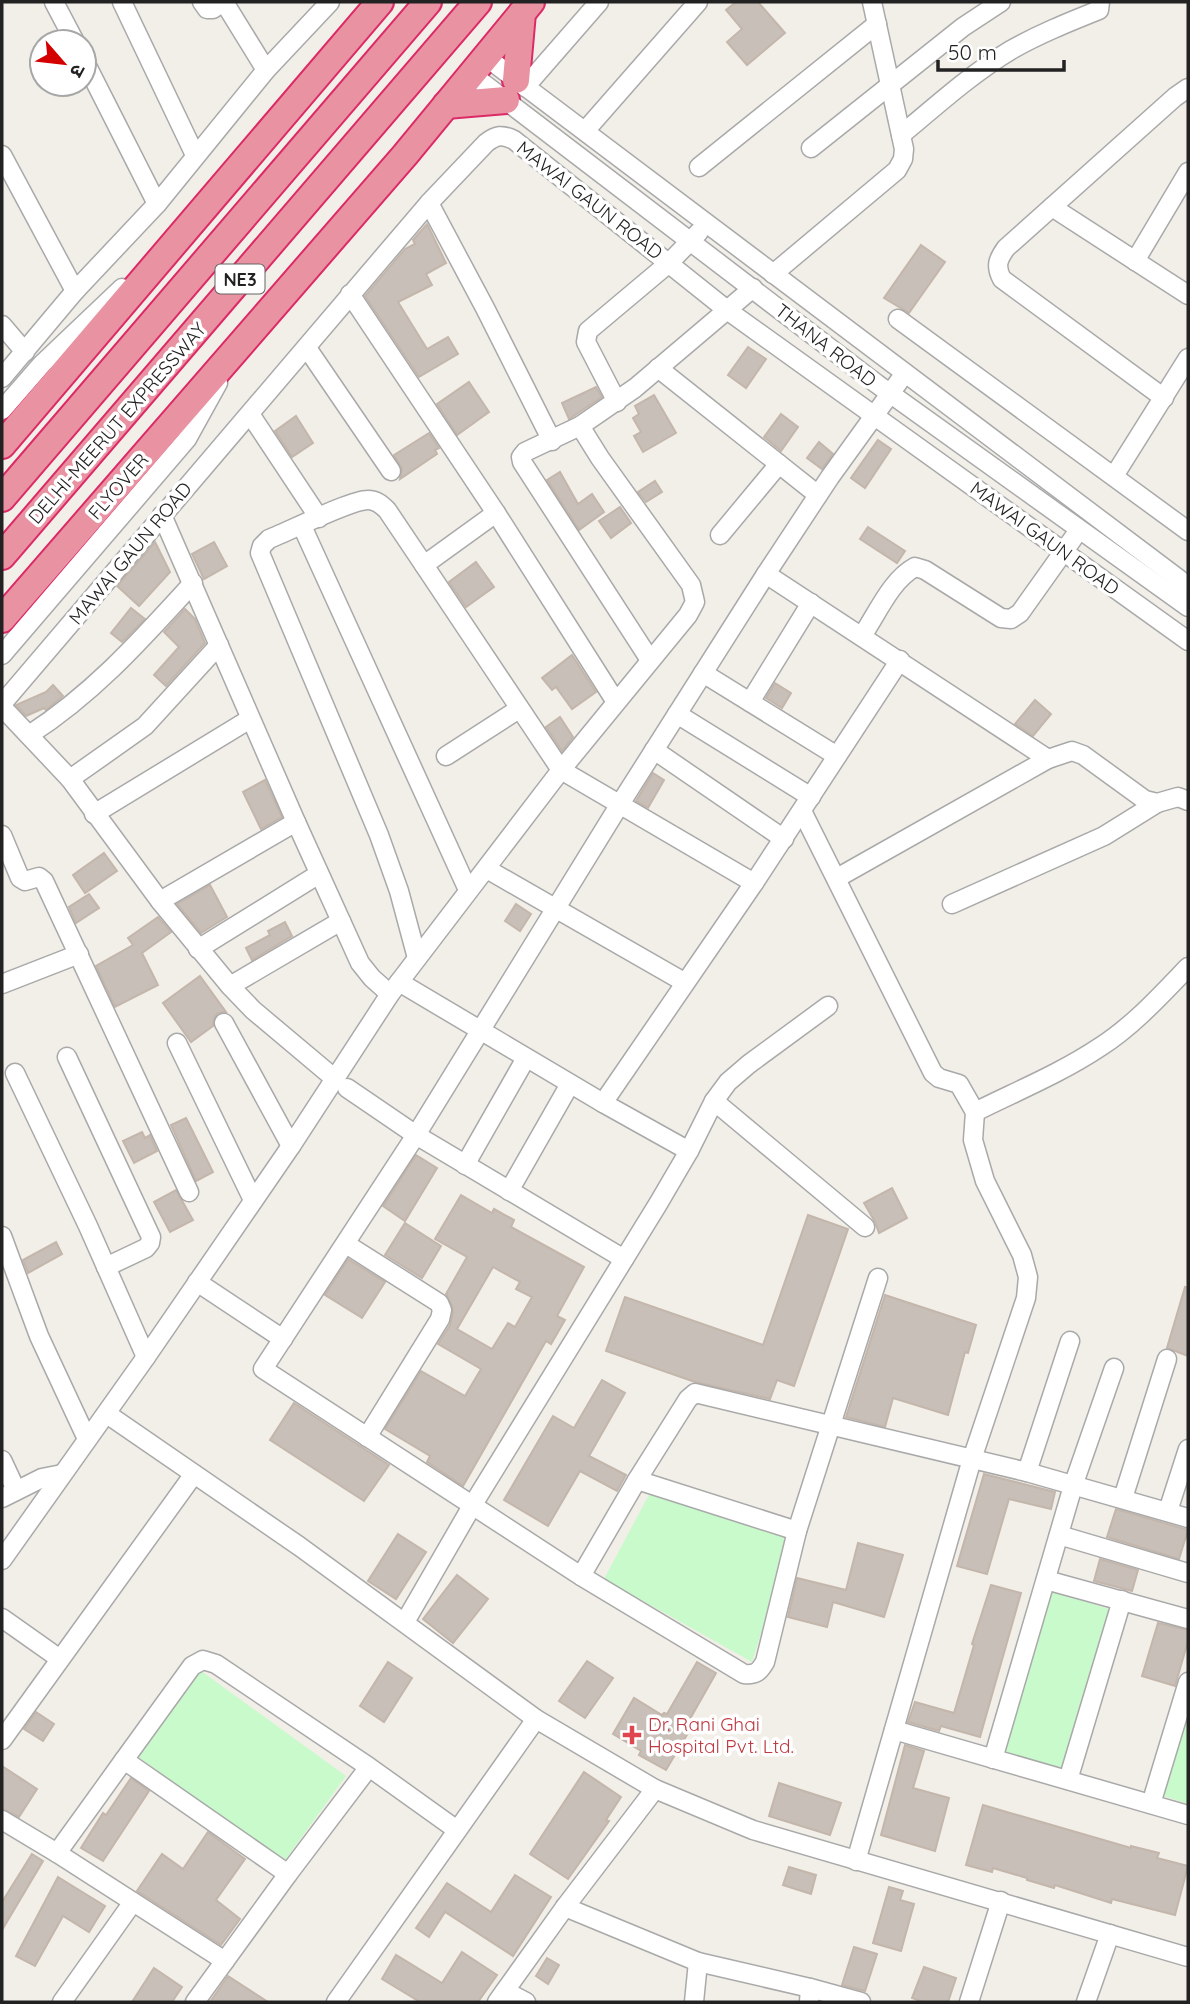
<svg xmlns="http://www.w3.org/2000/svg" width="1190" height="2004" viewBox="0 0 1190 2004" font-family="Quicksand,'Noto Sans Devanagari',sans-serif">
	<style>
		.park { fill: #c8facc }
		.building { fill: #c7bfb8; stroke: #c4b6ab; stroke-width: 2; fill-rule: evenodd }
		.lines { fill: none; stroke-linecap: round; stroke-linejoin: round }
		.minor-casing { stroke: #a9a9a9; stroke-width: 21 }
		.highway-casing { stroke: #dc2a67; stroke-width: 30 }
		.minor { stroke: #fff; stroke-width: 18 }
		.highway { stroke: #e892a2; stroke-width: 26 }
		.health-dot { fill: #e0444e; stroke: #fff; stroke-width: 2.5 }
		.labels { text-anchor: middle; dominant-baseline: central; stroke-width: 7; stroke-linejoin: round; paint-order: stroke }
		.shield { fill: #fff; stroke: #646464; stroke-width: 2 }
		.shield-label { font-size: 18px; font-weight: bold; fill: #222 }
		.street-label { font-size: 19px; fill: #222; stroke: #fff }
		.health-label { font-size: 19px; fill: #be3a42; stroke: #fff; text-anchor: start }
	</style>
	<rect width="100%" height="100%" fill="#f2efe9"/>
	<g class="park">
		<polygon points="651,1491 792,1534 752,1662 604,1579"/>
		<polygon points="1051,1591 1112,1610 1064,1770 1003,1752"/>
		<polygon points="197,1668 346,1776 283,1863 134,1754"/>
		<polygon points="1188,1707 1188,1804 1161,1795"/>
	</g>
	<g class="building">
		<polygon points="736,2 758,2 785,33 747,65 727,42 742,29 726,10"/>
		<polygon points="427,224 446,263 426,274 432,285 398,302 427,349 448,337 458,354 419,377 365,296 405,249 415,244 413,240"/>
		<polygon points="921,245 945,262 909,313 884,298"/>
		<polygon points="748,347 766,359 746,388 728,375"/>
		<polygon points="469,382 489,412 457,435 437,404"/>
		<polygon points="596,387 602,397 569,419 562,403"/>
		<polygon points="654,395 676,433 643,452 634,436 641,432 633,418 639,414 635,406"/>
		<polygon points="781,414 798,427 781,451 764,437"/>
		<polygon points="296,416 313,443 292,457 275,431"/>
		<polygon points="429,433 439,448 435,450 437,454 400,479 402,469 394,455"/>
		<polygon points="878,440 891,449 865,488 851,478"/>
		<polygon points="819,442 833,454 822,469 807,458"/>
		<polygon points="560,472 578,504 592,494 604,512 579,530 547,480"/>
		<polygon points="655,481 662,492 646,502 638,492"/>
		<polygon points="620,507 631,523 611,538 599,521"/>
		<polygon points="868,527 905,551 897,563 860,539"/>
		<polygon points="155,542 170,572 139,606 117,586"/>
		<polygon points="214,542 227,566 204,579 192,554"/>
		<polygon points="476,562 494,587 466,607 449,582"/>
		<polygon points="131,608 145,619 122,642 111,633"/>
		<polygon points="185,609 195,619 205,643 166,686 154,675 179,647 164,632"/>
		<polygon points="572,655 596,692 572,709 556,687 552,690 542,678"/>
		<polygon points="775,683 791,693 782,708 766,698"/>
		<polygon points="53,685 63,696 46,710 44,708 26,716 16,705 46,692"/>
		<polygon points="1035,700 1051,714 1033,736 1015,724"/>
		<polygon points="560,717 573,737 562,751 546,727"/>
		<polygon points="653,773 664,780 648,808 636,801"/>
		<polygon points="265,780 282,817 261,829 243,792"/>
		<polygon points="104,853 117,871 85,893 73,875"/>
		<polygon points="210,885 227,917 201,933 177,904"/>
		<polygon points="89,894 99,908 76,923 69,907"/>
		<polygon points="516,904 531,914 520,931 505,921"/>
		<polygon points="158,917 171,932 142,953 158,985 115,1007 96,966 133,945 128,938"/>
		<polygon points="285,922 292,936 252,960 246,948 270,935 268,931"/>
		<polygon points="200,976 226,1012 218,1013 214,1018 213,1026 191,1042 163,1003"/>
		<polygon points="186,1118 213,1172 196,1181 171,1125"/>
		<polygon points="142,1132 145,1138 150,1135 157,1151 134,1163 123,1141"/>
		<polygon points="416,1155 437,1168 405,1221 383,1206"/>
		<polygon points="892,1188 907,1218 879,1233 875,1222 864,1203"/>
		<polygon points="176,1190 193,1220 170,1232 154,1202"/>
		<path d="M461 1195 492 1213 494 1209 514 1220 511 1227 584 1267 557 1316 565 1320 551 1344 546 1341 463 1486 427 1462 430 1456 385 1429 421 1371 465 1396 481 1369 438 1344 450 1325 453 1312 452 1306 446 1294 467 1257 435 1239ZM493 1267 520 1282 516 1289 532 1297 515 1327 508 1323 492 1349 457 1329Z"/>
		<polygon points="808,1215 848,1229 794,1386 777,1380 770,1399 695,1382 606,1351 625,1297 763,1345"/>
		<polygon points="405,1223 441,1246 422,1278 385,1255"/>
		<polygon points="56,1242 62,1254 28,1273 23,1260"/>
		<polygon points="348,1259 385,1282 362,1318 325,1295"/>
		<polygon points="1185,1287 1188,1288 1188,1356 1167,1348"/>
		<polygon points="885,1295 976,1325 968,1353 965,1352 948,1415 893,1398 885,1427 846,1417"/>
		<polygon points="602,1380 625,1393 589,1456 626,1475 617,1491 580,1471 548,1526 504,1500 553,1416 574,1428"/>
		<polygon points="294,1403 389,1465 364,1501 270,1440"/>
		<polygon points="984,1474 1055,1492 1051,1509 1009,1499 987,1574 957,1566"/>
		<polygon points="1116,1509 1188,1530 1179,1559 1107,1537"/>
		<polygon points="398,1534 426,1552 396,1599 368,1581"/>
		<polygon points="858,1543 903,1555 884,1617 833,1602 827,1627 788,1617 797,1578 846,1590"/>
		<polygon points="1100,1559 1138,1570 1132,1591 1094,1581"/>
		<polygon points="457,1575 488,1599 453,1643 423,1619"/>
		<polygon points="991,1585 1021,1593 980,1737 941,1726 939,1731 908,1722 915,1702 954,1713 974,1645 972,1644"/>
		<polygon points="1158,1623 1188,1630 1188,1641 1175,1686 1142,1676"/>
		<polygon points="587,1661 613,1678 585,1718 559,1701"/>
		<polygon points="388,1662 412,1678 384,1722 360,1706"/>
		<polygon points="697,1662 716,1673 686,1726 691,1728 666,1770 639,1755 641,1751 613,1734 634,1698 662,1715 664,1713 667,1714"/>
		<polygon points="36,1712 54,1724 43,1741 24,1729"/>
		<polygon points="905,1745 924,1751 913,1788 949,1798 935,1851 881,1835"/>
		<polygon points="2,1766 37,1789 19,1817 2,1809"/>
		<polygon points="584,1772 621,1797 606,1820 609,1821 568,1879 530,1854"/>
		<polygon points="131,1778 149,1791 103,1861 81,1848 103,1813 106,1815"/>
		<polygon points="779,1783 841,1803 830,1835 769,1816"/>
		<polygon points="983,1805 1131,1848 1131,1846 1159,1853 1157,1858 1188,1866 1175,1915 1112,1899 1111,1903 1055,1885 1054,1888 1027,1880 1027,1878 993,1868 992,1872 966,1865"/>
		<polygon points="208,1832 245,1859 216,1900 240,1919 221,1945 137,1891 162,1854 183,1869"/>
		<polygon points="32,1854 43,1861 2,1930 2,1902"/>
		<polygon points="789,1867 816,1875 811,1894 783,1885"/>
		<polygon points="515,1875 551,1897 513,1956 445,1912 429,1937 416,1928 447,1883 491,1912"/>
		<polygon points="58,1877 105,1906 89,1932 63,1916 35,1966 16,1956"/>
		<polygon points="889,1887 903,1891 900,1900 914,1904 901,1951 873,1943"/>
		<polygon points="854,1947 877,1954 865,1991 842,1985"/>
		<polygon points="462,1952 497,1975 478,2002 420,2002 382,1979 396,1955 442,1983"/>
		<polygon points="547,1958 559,1965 548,1984 536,1976"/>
		<polygon points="924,1967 956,1978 948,2002 923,2002 912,1998"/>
		<polygon points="154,1968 182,1987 172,2002 132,2002"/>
		<polygon points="228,1976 268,2002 210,2002"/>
	</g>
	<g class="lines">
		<g class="minor-casing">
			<g id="minor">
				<polyline points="54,2 75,42"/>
				<polyline points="122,2 195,155"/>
				<polyline points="202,2 207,9 213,9 223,2"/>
				<polyline points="224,2 266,70"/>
				<polyline points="486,57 1188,586"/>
				<polyline points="84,60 157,204"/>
				<polyline points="471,74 877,384 1188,607"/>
				<polyline points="525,87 599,2"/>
				<polyline points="585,131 698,2"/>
				<path d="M901 135C936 106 971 74 1011 50 1039 34 1069 22 1099 10L1100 2"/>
				<polyline points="811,148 963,27 1001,2"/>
				<polyline points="2,155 75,291"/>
				<polyline points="699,167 877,24"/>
				<polyline points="429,203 485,308 552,441"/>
				<polyline points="1052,207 1188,295"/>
				<polyline points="1135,261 1188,172"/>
				<polyline points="773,274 897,170 903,159 904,149 872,2"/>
				<polyline points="350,294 496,513 616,702"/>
				<polyline points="898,319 1188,531"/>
				<polyline points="2,325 25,352"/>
				<polyline points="307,348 391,471"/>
				<polyline points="658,368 818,495"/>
				<polyline points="2,378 75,291 157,204 266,70 330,2"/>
				<path d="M1164 398 1002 279C995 266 998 259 1006 248L1175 97 1188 88"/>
				<polyline points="617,402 586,342 588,331 669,263 699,232"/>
				<polyline points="2,410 42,364 122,288"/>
				<polyline points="250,414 319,518"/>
				<polyline points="580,426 525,452 521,457 522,462 650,660"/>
				<polyline points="1114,476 1188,358"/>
				<polyline points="496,513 424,565 561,770 754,883 900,660"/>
				<polyline points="162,515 296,822 360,963 372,978 390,994"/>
				<polyline points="302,526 468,890"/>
				<polyline points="720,535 779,464"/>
				<polyline points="766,574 1048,759 1072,751 1083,755 1145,800 1157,803 1178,797 1188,801"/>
				<path d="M862 636C877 614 891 580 915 567L925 570 1001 618 1011 619 1020 613 1079 530"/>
				<polyline points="2,655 187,439 218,383"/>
				<polyline points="703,673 837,756"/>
				<polyline points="750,702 811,603"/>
				<path d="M2 704 429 203 486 143C496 135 502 134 514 140L727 310 1188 641"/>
				<polyline points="2,707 70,779 160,901 230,986 253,1010 334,1078"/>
				<polyline points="677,714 811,797"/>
				<path d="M29 735C94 693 141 640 193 583"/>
				<polyline points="654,750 784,839"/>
				<polyline points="446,756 519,709"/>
				<polyline points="70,779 145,726 219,645"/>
				<polyline points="802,811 933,1073 939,1078 959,1084 975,1112 973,1140 985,1181 1022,1255 1028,1277 1026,1298 972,1459 856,1861"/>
				<polyline points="94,814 250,719"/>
				<polyline points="2,835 20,878 25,881 39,877 44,881 189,1192"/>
				<polyline points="492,872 684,982"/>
				<polyline points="837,878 1048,759"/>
				<polyline points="160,901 296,822"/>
				<polyline points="952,904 1104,836 1157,803"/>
				<polyline points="198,949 319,874"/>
				<path d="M417 958 399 891 379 835 260 553 262 546 269 539C290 531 350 500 368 500 376 500 381 504 387 510L424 565"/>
				<polyline points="399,982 603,1103"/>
				<polyline points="2,984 79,954"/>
				<polyline points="230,986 341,921"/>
				<polyline points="224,1023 291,1146"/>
				<polyline points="177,1043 253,1200"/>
				<polyline points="67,1057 151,1237 150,1243 146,1248 106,1267"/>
				<polyline points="15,1073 88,1226 146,1357"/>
				<polyline points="347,1088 416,1135 624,1259"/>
				<polyline points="714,1101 865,1227"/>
				<path d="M975 1112C1017 1091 1061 1073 1100 1047 1133 1026 1161 995 1188 967"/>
				<polyline points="689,1151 603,1103 754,883"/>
				<polyline points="465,1165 526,1058"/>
				<polyline points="509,1191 570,1084"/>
				<polyline points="2,1236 39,1336 87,1439"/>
				<polyline points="346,1244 439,1303 442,1310 440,1319 367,1437"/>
				<path d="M878 1278 797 1531 765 1662C759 1672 756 1675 744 1674L581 1576 263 1369 416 1135 620 804 766 574 830 477 905 373"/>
				<polyline points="197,1282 283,1339"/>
				<polyline points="107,1414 299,1546 536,1719 655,1789 753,1830 1188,1957"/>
				<polyline points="2,1460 16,1490"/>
				<polyline points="1027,1472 1070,1341"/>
				<polyline points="637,1480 797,1531"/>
				<polyline points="2,1498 42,1478 62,1474"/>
				<polyline points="1123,1498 1167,1359"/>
				<polyline points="1168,1511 1188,1449"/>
				<polyline points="1059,1535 1188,1573"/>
				<polyline points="2,1560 146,1357 291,1146 390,994 561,770 688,615 695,602 691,585 600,458 580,426 635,388 753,288"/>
				<polyline points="581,1576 637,1480 688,1399 695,1393 1027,1472 1188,1518"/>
				<polyline points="1046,1580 1188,1619"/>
				<polyline points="2,1618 60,1659"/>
				<polyline points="405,1622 472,1506 658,1204 689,1151 714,1101 728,1082 749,1064 828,1006"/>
				<polyline points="894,1730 1188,1815"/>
				<polyline points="2,1740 194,1474"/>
				<polyline points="993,1759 1073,1486 1114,1368"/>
				<polyline points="369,1767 288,1874 124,1760 192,1666 203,1660 216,1664 369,1767 457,1830"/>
				<polyline points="1068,1780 1122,1600"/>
				<polyline points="1151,1804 1188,1682"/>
				<polyline points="2,1820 57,1853 124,1760"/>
				<polyline points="57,1853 225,1961"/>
				<polyline points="565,1907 698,1962 694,2002"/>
				<polyline points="698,1962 810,1988"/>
				<polyline points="505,1991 526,2002"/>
				<polyline points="62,2002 133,1902"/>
				<polyline points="195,2002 288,1874"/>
				<polyline points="336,2002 536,1719"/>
				<polyline points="497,2002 565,1907 655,1789"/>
				<polyline points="809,2002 810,1988 861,2002"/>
				<polyline points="969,2002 1001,1901"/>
				<polyline points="1086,2002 1110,1934"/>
			</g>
		</g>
		<g class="highway-casing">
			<g id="highway">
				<polyline points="516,80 522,13"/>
				<polyline points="446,105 506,100"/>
				<polyline points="2,445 380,2"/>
				<polyline points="2,498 428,2"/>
				<polyline points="2,556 478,2"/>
				<polyline points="2,619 405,155 531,2"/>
			</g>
		</g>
		<use href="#minor" class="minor"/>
		<use href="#highway" class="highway"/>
	</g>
	<path class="health-dot" d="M628.5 1724.5h7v7h7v7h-7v7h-7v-7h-7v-7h7z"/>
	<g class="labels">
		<rect class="shield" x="215.5" y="264.5" width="49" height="29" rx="5"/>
		<g class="shield-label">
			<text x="240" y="279">NE3</text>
		</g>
		<g class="street-label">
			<text transform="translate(590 200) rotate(38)">MAWAI GAUN ROAD</text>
			<text transform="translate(826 345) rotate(38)">THANA ROAD</text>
			<text transform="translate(117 423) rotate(-49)">DELHI-MEERUT EXPRESSWAY</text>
			<text transform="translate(118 486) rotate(-49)">FLYOVER</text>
			<text transform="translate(1045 538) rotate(36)">MAWAI GAUN ROAD</text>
			<text transform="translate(130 553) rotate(-50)">MAWAI GAUN ROAD</text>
		</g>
		<g class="health-label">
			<text x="648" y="1724">Dr. Rani Ghai<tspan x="648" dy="22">Hospital Pvt. Ltd.</tspan></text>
		</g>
	</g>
	<rect width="1190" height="2004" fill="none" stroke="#222222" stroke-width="7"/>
	<g transform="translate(63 63) rotate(118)"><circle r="33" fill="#ffffff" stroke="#a7a7a7" stroke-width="2"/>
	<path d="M0-5L12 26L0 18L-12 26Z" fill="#d40000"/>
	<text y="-10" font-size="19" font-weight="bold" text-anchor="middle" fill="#222222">उ</text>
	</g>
	<path d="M938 60v10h126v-10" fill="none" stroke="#222222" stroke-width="3.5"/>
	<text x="948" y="60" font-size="21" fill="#222222" stroke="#ffffff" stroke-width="5" paint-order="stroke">50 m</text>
</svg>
